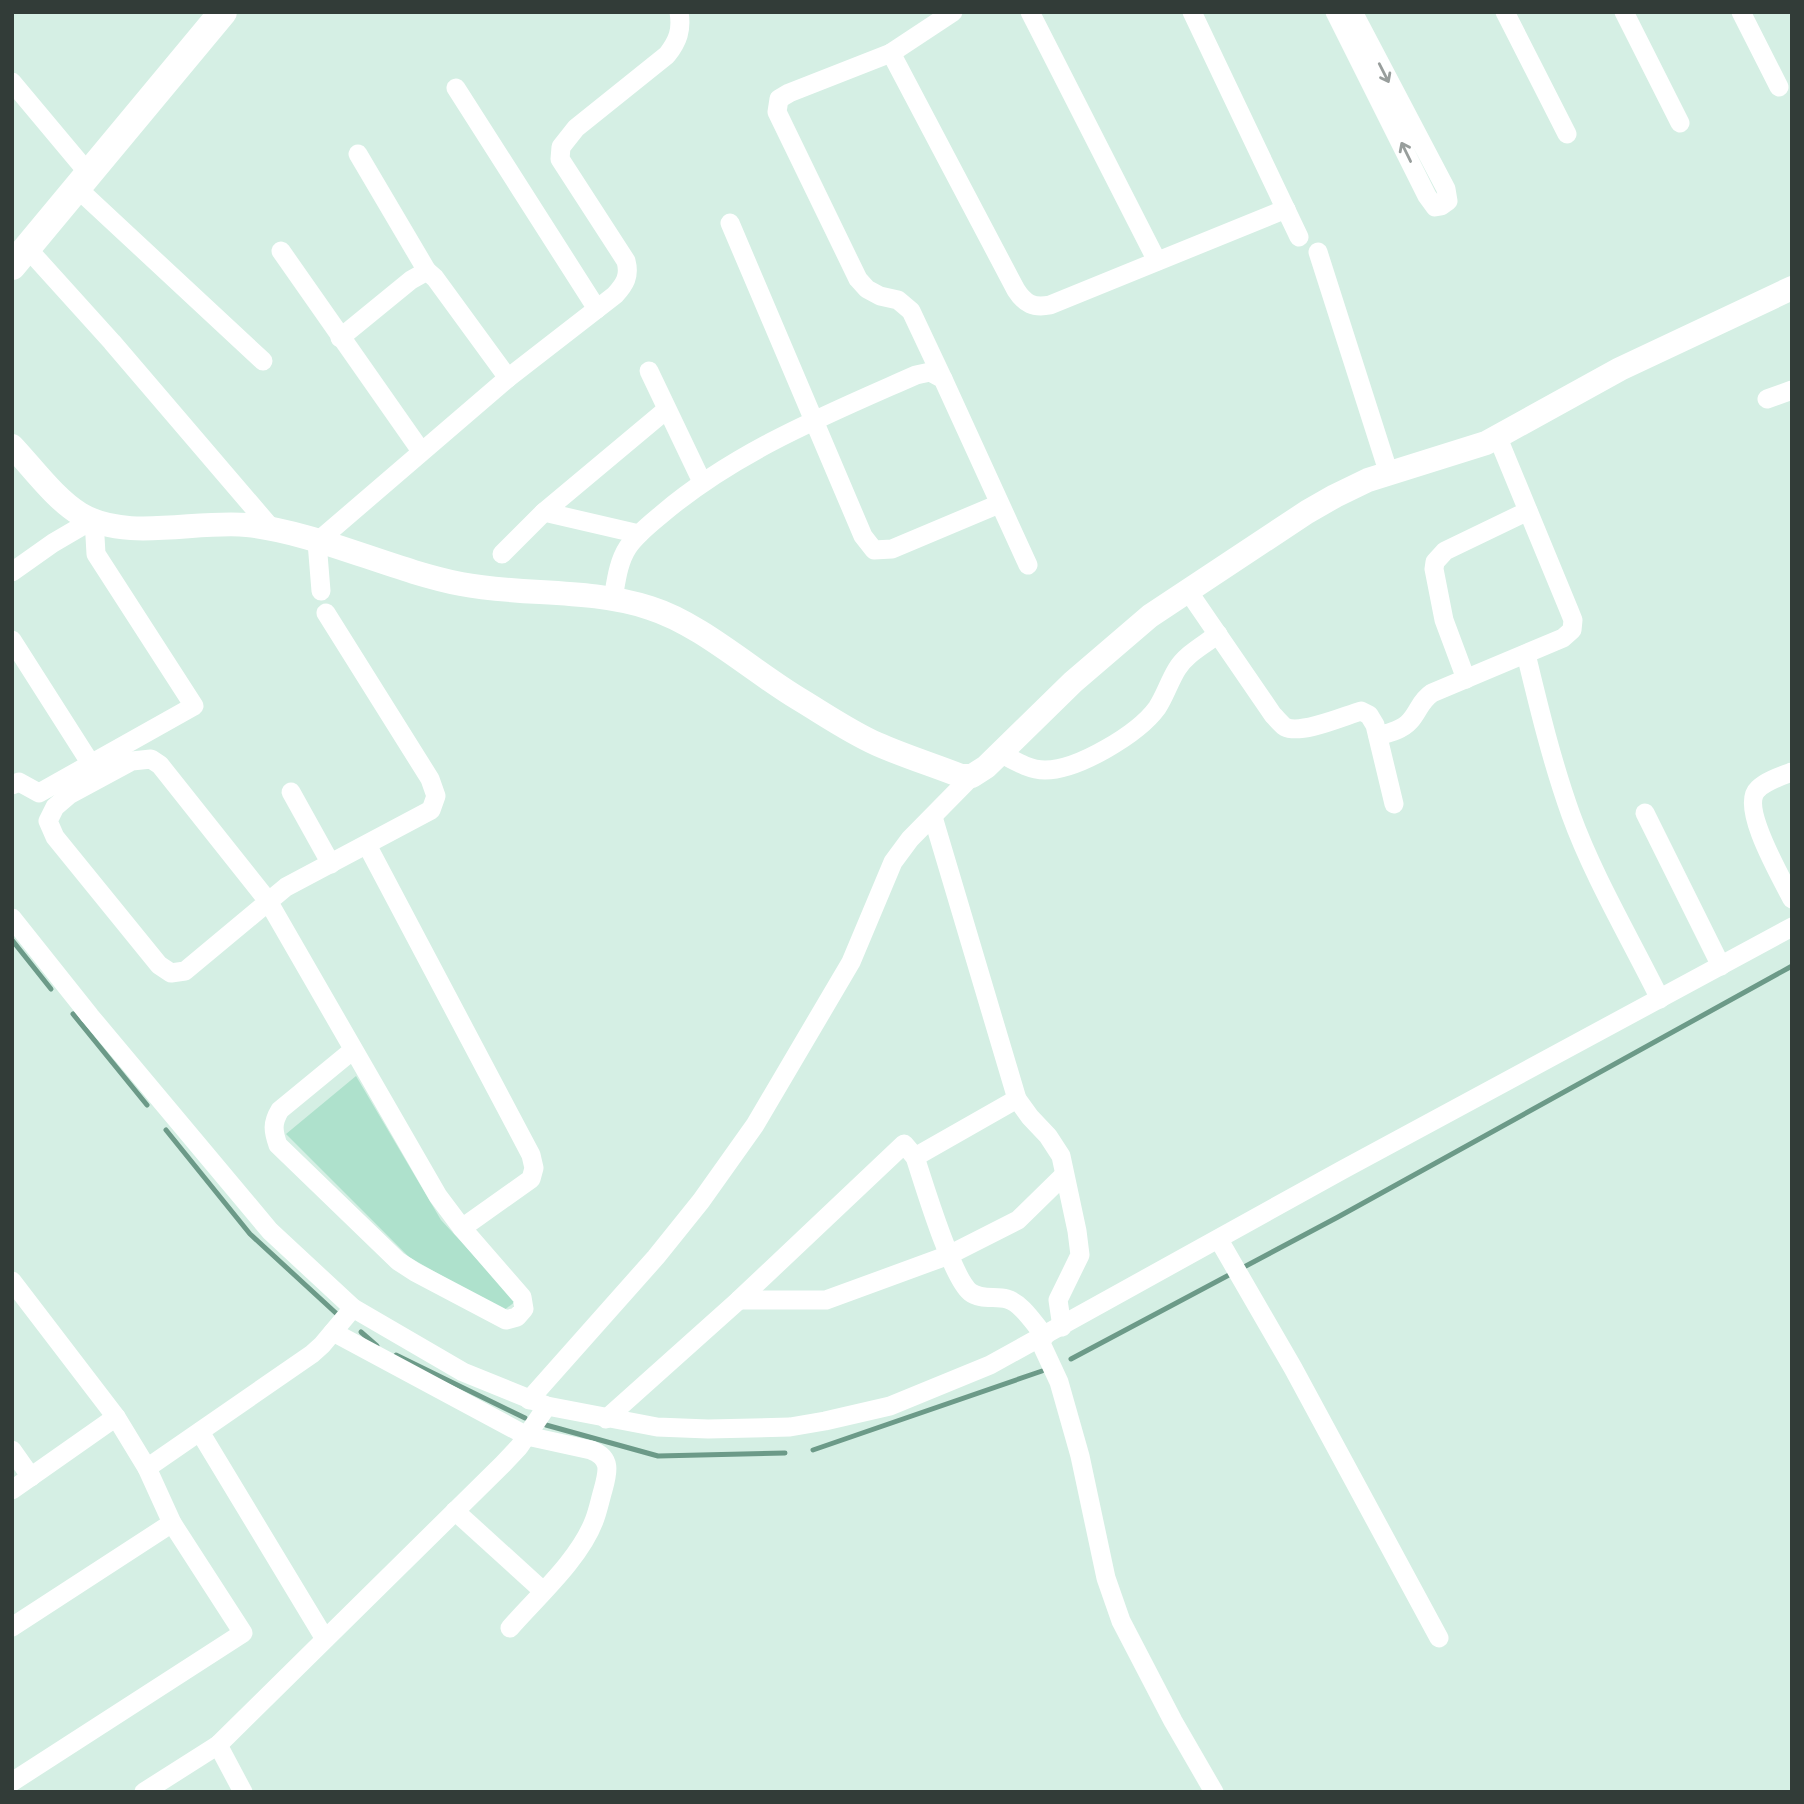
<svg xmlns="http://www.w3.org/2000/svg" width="1804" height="1804" viewBox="0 0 1804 1804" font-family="Manrope,sans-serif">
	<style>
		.green { fill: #aee1cc }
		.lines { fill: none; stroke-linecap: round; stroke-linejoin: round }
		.stream { stroke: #6c9a88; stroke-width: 5 }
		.minor { stroke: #fff; stroke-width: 19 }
		.tertiary { stroke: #fff; stroke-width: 24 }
		.secondary { stroke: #fff; stroke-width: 28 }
		.oneway { stroke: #989e9c }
	</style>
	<rect width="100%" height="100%" fill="#d5efe4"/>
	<polygon class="green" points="356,1076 441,1220 516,1301 503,1311 409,1257 286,1134"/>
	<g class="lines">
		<g class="stream">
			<polyline points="12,940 51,989"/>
			<polyline points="73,1014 147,1105"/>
			<polyline points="166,1130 250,1234 338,1315"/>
			<polyline points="361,1332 377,1346"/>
			<polyline points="396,1355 525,1418"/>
			<polyline points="1071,1359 1338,1217 1792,966"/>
			<polyline points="546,1425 658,1456 785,1453"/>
			<polyline points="813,1450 1042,1371"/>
		</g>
		<g class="minor">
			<polyline points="1030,12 1157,261"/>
			<polyline points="1192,12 1299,237"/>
			<polyline points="1335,12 1427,196 1435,207 1441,206 1448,201 1446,189 1353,12"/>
			<polyline points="1505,12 1567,134"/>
			<polyline points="1624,12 1680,123"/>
			<polyline points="1741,12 1779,87"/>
			<path d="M891 53 1016 290C1025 304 1033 308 1050 305L1286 209"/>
			<polyline points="12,82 89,174"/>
			<polyline points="456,88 597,309"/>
			<polyline points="358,154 427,271"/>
			<polyline points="77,188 263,361"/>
			<polyline points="730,223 863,536 874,550 892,549 999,504"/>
			<polyline points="27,248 112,342 272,529"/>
			<polyline points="281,251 421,451"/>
			<polyline points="1318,252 1389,474"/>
			<polyline points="340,338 411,280 427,271 435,278 508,378"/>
			<polyline points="649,371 702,482"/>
			<polyline points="943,379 911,311 898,300 880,296 867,289 858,279 777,112 779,99 789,93 891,53 953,12"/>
			<polyline points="1767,399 1792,390"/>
			<polyline points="544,512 639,534"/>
			<polyline points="502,554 544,512 666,410"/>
			<polyline points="12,572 53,543 94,519 96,554 194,706 39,793 19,782 12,785"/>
			<path d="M321 591 317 542 508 378 615 295C625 284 630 276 626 261L560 159 561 147 576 128 667 55C678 41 682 30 679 12"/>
			<path d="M1188 591 1273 715C1277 719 1281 724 1285 727 1301 735 1344 716 1361 711L1369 715 1375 725 1394 804"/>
			<path d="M613 599C616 582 618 562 628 547 637 534 650 524 662 514 736 451 828 414 916 375L930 372 943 379 1028 565"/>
			<path d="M326 613 430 779 436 796 431 810 286 887 185 971 171 973 159 965 55 837 48 821 55 807 69 795 132 761 151 759 160 765 268 901 438 1196 462 1228 522 1297 524 1309 517 1317 506 1320 415 1272 398 1261 278 1145C273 1131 272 1123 280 1110L353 1050"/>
			<polyline points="12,640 91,764"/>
			<path d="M1526 654C1539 708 1552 762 1571 815 1594 878 1630 938 1660 999"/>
			<polyline points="1466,679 1444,620 1434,569 1435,562 1445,551 1528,511"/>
			<path d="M1378 736C1389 733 1402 730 1410 721 1419 711 1420 701 1432 693L1563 638 1572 630 1573 620 1569 610 1498 438"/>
			<path d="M1000 753C1015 761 1029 770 1045 770 1078 770 1138 734 1157 708 1165 696 1169 682 1177 669 1186 654 1204 645 1218 634"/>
			<path d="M1792 772C1781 776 1766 781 1758 789 1739 806 1782 879 1792 899"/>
			<polyline points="291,792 331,864"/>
			<polyline points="1645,813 1721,966"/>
			<polyline points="933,817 1017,1099 1030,1117 1048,1136 1061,1156 1077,1231 1080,1255 1058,1300 1062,1327"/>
			<polyline points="367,845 531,1155 534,1168 531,1179 462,1228"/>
			<polyline points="12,918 90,1016 270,1231 353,1308 463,1372 547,1406 657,1427 708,1429 790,1427 825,1421 890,1406 990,1365 1344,1169 1792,927"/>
			<polyline points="915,1157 1017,1099"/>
			<polyline points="1219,1240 1293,1368 1439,1638"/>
			<polyline points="12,1281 116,1417 147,1468 172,1523 243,1633 12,1782"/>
			<polyline points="739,1300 826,1300 949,1255 1018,1220 1064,1175"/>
			<path d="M333 1332 527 1436 591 1450C612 1458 608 1472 603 1490 600 1500 598 1511 594 1521 579 1560 537 1597 510 1628"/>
			<polyline points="1039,1339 1059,1382 1080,1456 1106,1578 1121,1621 1173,1721 1214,1792"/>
			<polyline points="529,1400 656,1257 701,1201 755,1125 851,962 893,862 910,839 972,776"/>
			<path d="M606 1419 739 1300 904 1144 915 1157C924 1184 951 1276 970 1292 980 1300 995 1296 1007 1299 1022 1303 1035 1325 1045 1336"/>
			<polyline points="200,1432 325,1639"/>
			<polyline points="12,1450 31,1477"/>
			<polyline points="147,1468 312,1354 322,1345 353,1308"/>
			<polyline points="12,1490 116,1417"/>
			<polyline points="455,1511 543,1591"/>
			<polyline points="12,1627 172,1523"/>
			<polyline points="218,1745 243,1792"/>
			<polyline points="144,1792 218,1745 503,1464 519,1447 547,1406"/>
		</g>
		<path class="tertiary" d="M12 446C32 467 55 499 80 514 126 542 195 520 247 525 318 533 390 570 461 584 523 596 589 588 650 608 701 624 752 671 799 699 824 714 850 732 877 744 904 756 933 765 961 776H972L986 767 1073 682 1150 616 1307 512 1335 496 1368 480 1486 443 1620 369 1792 288"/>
		<polyline class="secondary" points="12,266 223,12"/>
	</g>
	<defs><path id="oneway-shaft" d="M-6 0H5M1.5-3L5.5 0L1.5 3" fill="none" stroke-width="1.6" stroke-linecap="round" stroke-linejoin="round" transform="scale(1.75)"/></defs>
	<g class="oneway">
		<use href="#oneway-shaft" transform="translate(1384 73) rotate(63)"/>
		<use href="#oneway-shaft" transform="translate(1406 152) rotate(-116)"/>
	</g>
	<rect width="1804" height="1804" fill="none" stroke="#323c38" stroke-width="28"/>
</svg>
